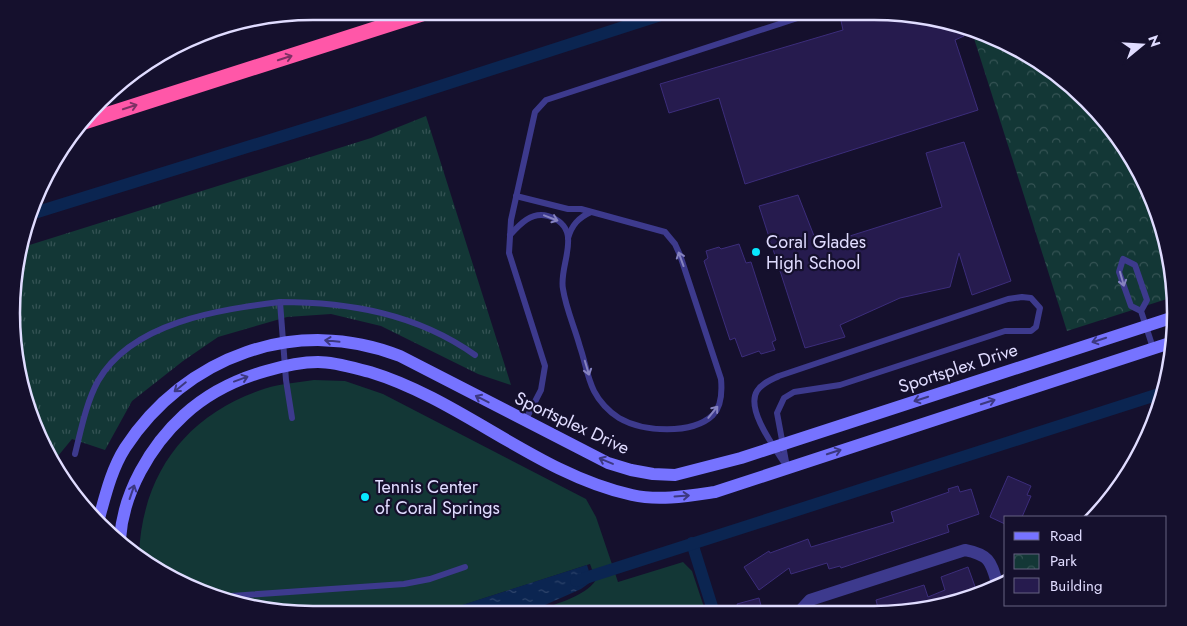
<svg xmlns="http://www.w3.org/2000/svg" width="1187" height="626" viewBox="0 0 1187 626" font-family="Jost,sans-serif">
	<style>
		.grass { fill: url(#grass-tufts) }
		.park { fill: url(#park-crowns) }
		.pitch { fill: #133736 }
		.water { fill: url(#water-ripples) }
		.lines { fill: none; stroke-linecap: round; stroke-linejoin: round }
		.canal { stroke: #0b2551; stroke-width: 12 }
		.building { fill: #261b4e; stroke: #3c2d7b }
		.lane { stroke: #3d3a8d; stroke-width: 6 }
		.street { stroke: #3d3a8d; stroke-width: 12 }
		.secondary { stroke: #7673ff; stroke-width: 12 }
		.highway { stroke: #ff57a8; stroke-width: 15 }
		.oneway { stroke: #7e3064 }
		.oneway2 { stroke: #8683c0 }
		.oneway3 { stroke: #3c3881 }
		.poi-dot { fill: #08e7ff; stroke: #15102d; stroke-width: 2 }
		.labels { text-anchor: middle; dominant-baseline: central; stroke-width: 4.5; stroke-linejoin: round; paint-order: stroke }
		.poi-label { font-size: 18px; fill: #e0dcff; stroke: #15102d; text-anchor: start }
		.street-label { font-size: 18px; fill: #e0dcff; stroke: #15102d }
		.rim { fill: none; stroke: #e0dcff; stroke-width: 2.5 }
	</style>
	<defs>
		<pattern id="grass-tufts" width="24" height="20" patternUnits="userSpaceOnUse" patternTransform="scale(1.25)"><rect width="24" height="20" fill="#133736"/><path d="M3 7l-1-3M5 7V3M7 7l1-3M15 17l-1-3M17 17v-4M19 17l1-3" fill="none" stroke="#355354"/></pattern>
		<pattern id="park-crowns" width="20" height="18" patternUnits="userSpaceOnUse" patternTransform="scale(1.25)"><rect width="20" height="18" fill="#133736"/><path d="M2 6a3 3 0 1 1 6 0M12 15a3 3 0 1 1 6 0" fill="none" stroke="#355354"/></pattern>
		<pattern id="water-ripples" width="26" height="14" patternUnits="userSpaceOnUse" patternTransform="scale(1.25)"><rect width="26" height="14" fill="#0b2551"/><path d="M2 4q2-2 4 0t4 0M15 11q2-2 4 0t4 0" fill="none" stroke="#2e446b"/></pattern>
	</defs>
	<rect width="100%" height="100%" fill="#15102d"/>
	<polygon class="grass" points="426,116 511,385 478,374 381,326 331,314 287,317 218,337 183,361 132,401 105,450 72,439 58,456 56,464 34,429 12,333 20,248 371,138"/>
	<polygon class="park" points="971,29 1025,52 1113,129 1165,235 1170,298 1067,331"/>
	<path class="pitch" d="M314 380 345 381 383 394 586 499 596 517 618 582 683 562 692 571 706 613H533C552 604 584 598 596 580L590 564 435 614H294L235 604 162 574 139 555C142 477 183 418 258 391 275 384 295 383 314 380Z"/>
	<polygon class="water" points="587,565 592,581 581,589 527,613 434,614"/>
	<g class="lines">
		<g class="canal">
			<polyline points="31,214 341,118 670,12"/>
			<polyline points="692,543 714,613"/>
			<polyline points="576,581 1159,394"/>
		</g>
	</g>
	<g class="building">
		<polygon points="858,12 893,12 960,25 964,36 955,40 978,110 745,184 719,98 669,113 660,84 843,30 840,16"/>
		<polygon points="964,142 1011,281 972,295 959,253 950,287 900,298 840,325 845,337 805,348 759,206 798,195 818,246 942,207 926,153"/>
		<polygon points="739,244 746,263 751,262 776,340 772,342 775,350 761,354 759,351 742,357 735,338 730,340 704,261 708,258 706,251 719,247 721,249"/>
		<polygon points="1008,476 1031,486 1027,495 1031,496 1022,517 1006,517 1005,524 990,517"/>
		<polygon points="958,486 960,492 971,489 979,514 947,525 949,532 841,568 840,566 829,569 827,563 791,574 789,568 759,590 744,567 769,551 770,553 808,539 811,547 894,522 891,512 949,492 948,489"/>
		<polygon points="968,567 978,595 913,612 879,612 876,600 924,585 928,597 945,590 941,577"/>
		<polygon points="759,598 763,613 740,613 737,604"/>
	</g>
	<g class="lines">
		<g class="lane">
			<path d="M510 235C520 224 532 211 548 216 586 228 558 265 563 289 566 309 575 328 580 347 585 361 587 377 594 391 599 401 609 412 619 418 643 432 692 435 713 415 722 406 722 390 721 379L680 255 675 244 665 232 581 209H568L516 196"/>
			<path d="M568 238C572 225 578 218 591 212"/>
			<path d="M1022 297 1031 298 1040 308 1036 327 1031 331H1005L840 385 794 392 784 398 777 413 787 467C777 451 745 410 757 391 762 383 771 380 779 376L1008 299Z"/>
			<polyline points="1141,311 1147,300 1135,265 1123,259 1119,272 1131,306 1141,311 1153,348"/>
			<path d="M292 418 286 380 280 302C350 302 417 314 475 355"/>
			<polyline points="525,421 541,390 545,366 509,253 511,220 535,112 546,100 816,12"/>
			<path d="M75 454C81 430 86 403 98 381 132 322 218 310 280 302"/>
			<polyline points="216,597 404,584 430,579 465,567"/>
		</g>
		<path class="street" d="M798 613 810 600 965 550C991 555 991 563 998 586"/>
		<g class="secondary">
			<path d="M98 522C105 497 111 470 125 448 185 356 297 315 400 356L608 463 631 470 653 474 675 475 741 458 1171 318"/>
			<path d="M120 539C123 493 150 446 184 415 208 393 234 380 266 371 283 366 300 362 318 362 335 362 354 368 370 372 462 400 537 474 632 495 659 501 688 496 715 492L1173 342"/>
		</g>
		<polyline class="highway" points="84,122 431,11"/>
	</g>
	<defs><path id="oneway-shaft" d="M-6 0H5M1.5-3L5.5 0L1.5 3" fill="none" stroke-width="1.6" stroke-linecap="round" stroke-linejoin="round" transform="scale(1.25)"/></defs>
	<g class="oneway">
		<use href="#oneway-shaft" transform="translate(285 58) rotate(-18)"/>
		<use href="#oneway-shaft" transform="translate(130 107) rotate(-18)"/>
	</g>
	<g class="oneway2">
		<use href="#oneway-shaft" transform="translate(551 218) rotate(21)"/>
		<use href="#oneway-shaft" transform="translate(681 259) rotate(-110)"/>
		<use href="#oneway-shaft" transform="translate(1122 279) rotate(74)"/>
		<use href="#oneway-shaft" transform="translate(587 368) rotate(73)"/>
		<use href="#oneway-shaft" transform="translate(713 412) rotate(-51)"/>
	</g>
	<g class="oneway3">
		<use href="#oneway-shaft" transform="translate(1099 340) rotate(162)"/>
		<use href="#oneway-shaft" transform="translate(332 341) rotate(-174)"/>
		<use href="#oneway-shaft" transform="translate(241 379) rotate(-20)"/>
		<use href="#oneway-shaft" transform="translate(180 387) rotate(141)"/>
		<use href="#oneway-shaft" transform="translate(482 399) rotate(-153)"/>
		<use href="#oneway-shaft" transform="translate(921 399) rotate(162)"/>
		<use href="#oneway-shaft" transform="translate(988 402) rotate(-18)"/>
		<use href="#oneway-shaft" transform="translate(834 452) rotate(-18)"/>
		<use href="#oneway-shaft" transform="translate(606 461) rotate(-157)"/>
		<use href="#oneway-shaft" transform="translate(132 492) rotate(-71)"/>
		<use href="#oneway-shaft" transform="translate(682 496) rotate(-4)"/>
	</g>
	<g class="poi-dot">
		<circle cx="756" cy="252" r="5"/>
		<circle cx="365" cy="497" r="5"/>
	</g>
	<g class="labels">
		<g class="poi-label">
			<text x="766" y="242">Coral Glades<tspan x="766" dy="21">High School</tspan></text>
			<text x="375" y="487">Tennis Center<tspan x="375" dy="21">of Coral Springs</tspan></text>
		</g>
		<g class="street-label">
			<text transform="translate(958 368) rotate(-18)">Sportsplex Drive</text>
			<text transform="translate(572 423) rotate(25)">Sportsplex Drive</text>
		</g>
	</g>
	<path d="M0 0H1187V626H0ZM313 20H874A293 293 0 0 1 1167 313V313A293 293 0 0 1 874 606H313A293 293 0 0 1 20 313V313A293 293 0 0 1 313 20Z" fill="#15102d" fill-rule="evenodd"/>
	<path class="rim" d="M313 20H874A293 293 0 0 1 1167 313V313A293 293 0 0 1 874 606H313A293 293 0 0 1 20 313V313A293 293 0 0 1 313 20Z"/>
	<rect x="1004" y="516" width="162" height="90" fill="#15102d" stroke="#666281"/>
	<rect x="1014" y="532" width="25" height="8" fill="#7673ff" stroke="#666281"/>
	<text x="1050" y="541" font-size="15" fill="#e0dcff">Road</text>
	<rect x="1014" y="554" width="25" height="15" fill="url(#park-crowns)" stroke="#666281"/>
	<text x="1050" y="566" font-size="15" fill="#e0dcff">Park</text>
	<rect x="1014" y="578" width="25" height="15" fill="#261b4e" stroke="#666281"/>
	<text x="1050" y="591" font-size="15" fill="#e0dcff">Building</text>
	<g transform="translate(1142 45) rotate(72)" stroke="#15102d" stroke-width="4" paint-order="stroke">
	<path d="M0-4L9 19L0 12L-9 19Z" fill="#e0dcff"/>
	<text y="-8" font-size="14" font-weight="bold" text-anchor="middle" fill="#e0dcff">N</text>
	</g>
</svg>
